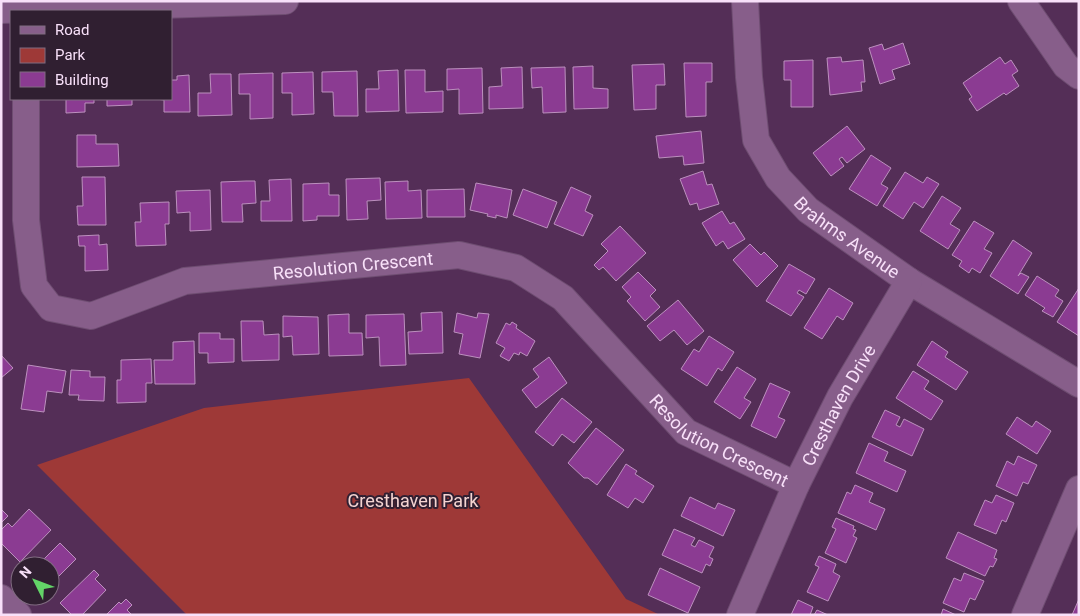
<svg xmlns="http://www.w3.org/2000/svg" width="1080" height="616" viewBox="0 0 1080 616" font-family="Roboto,sans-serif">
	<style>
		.green { fill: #9e3937 }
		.building { fill: #8b3b92; stroke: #bc90be }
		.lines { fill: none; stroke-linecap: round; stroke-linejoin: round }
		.minor-casing { stroke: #6e4d71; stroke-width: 28 }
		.minor { stroke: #875e8a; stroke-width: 26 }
		.labels { text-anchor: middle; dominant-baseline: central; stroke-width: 4; stroke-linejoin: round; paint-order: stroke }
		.street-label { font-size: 18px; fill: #f8e0f9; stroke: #301f31 }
		.park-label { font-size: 18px; fill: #f5d4d1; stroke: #301f31 }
	</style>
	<rect width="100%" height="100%" fill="#542e57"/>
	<polygon class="green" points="469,378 626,599 660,615 187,615 37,465 204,408"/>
	<g class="building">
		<polygon points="903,43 910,64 892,70 895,79 880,84 869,48 882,44 884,50"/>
		<polygon points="841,57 842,62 863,60 865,82 861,82 862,91 830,95 827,58"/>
		<polygon points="1000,57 1005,64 1011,60 1018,71 1012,75 1019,86 1006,95 1004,93 977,111 969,99 972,97 963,83"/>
		<polygon points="813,60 813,107 791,107 791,80 784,80 784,61"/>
		<polygon points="684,63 712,63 712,82 706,82 706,116 686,117"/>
		<polygon points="664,64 665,85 656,85 656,109 634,110 632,65"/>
		<polygon points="593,66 593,88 608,89 608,108 574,109 573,67"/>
		<polygon points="522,67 523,108 489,109 489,87 502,86 501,68"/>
		<polygon points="565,67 566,112 543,113 542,87 532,88 531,68"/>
		<polygon points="482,68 483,113 459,114 459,89 447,90 447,69"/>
		<polygon points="398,70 399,111 366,112 366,89 379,89 378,71"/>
		<polygon points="405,70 425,70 425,92 443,91 443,112 406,113"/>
		<polygon points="357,71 358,116 334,116 333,92 322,92 322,72"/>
		<polygon points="313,72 314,114 292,115 292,93 282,93 282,73"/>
		<polygon points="273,73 273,118 250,119 250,94 239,94 239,74"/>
		<polygon points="210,74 231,74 232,115 198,116 198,93 211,93"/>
		<polygon points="189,75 190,112 164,112 164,100 155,99 171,99 171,80 177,80 177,76"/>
		<polygon points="66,99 94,99 94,103 85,103 85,112 66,113"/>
		<polygon points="107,99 132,99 132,105 107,106"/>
		<polygon points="847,126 865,149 847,163 842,157 839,159 844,166 831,176 813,153"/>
		<polygon points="701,131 704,163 684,165 683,156 659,158 656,136"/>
		<polygon points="77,135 96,135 96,144 118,144 119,166 77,167"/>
		<polygon points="871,155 891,168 881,184 888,188 877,206 849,189"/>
		<polygon points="703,171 707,185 712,184 719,204 699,210 697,203 690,205 680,179"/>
		<polygon points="905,172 923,183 927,177 939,184 923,208 914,202 903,219 883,206"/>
		<polygon points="82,177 105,177 106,225 78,225 77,206 83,206"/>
		<polygon points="380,178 381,200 367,201 368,219 347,220 346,179"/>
		<polygon points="291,179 292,221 261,221 261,201 270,201 269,180"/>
		<polygon points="246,181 255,181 256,203 242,204 243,222 222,222 221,182"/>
		<polygon points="408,181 408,191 421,190 422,218 386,219 385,182"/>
		<polygon points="329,183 329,195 339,195 339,216 317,216 317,220 303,221 303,184"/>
		<polygon points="476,183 512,190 507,218 496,215 496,218 487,216 488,214 470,210"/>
		<polygon points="571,187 591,196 585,211 593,215 583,236 554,224"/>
		<polygon points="464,189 465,217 427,217 427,190"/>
		<polygon points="523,189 557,202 547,228 513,215"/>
		<polygon points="210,190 211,230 190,231 190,212 177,213 176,191"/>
		<polygon points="942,196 961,208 950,224 960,230 948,249 920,231"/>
		<polygon points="169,202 169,224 165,224 166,245 136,246 135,222 141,222 140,203"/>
		<polygon points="722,211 730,224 734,222 745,239 728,249 723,241 716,246 702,223"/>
		<polygon points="974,221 994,233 984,249 992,253 980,273 972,268 969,273 959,266 962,261 952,255"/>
		<polygon points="620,226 646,253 616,281 603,267 599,270 594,265 608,251 601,244"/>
		<polygon points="99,235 99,245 107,244 108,270 85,271 85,246 79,246 78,236"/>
		<polygon points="1013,240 1032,253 1018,276 1021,273 1029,277 1018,294 990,276"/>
		<polygon points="750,244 761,255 764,252 778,266 757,287 733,260"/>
		<polygon points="789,264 815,279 806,294 799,290 797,293 804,297 791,316 766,301"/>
		<polygon points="638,272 656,290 650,296 660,307 645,321 627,301 631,297 622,287"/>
		<polygon points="1037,276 1059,290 1055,296 1063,301 1053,317 1042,311 1045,308 1025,295"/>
		<polygon points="829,288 853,303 843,320 837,316 822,339 804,328"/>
		<polygon points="1079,288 1079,336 1057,322"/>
		<polygon points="678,300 704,331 687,345 674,330 660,341 647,326"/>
		<polygon points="442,312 443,353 409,354 408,332 422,331 421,313"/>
		<polygon points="457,313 477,318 478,313 489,314 480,358 459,354 463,334 454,332"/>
		<polygon points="349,314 349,333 362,333 363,355 329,356 328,315"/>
		<polygon points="404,314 406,365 380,366 379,337 366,338 366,315"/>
		<polygon points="283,316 318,317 319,354 293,355 292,336 283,337"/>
		<polygon points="241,321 263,321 264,335 279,334 279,360 242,361"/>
		<polygon points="512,322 517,325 516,328 535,341 527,356 520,352 519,355 514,353 509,361 500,356 505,348 496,343 506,323 510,325"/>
		<polygon points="199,333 220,333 220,339 234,339 234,362 208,363 208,353 199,353"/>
		<polygon points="709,336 734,352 722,371 718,368 707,386 681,369 694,349 699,352"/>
		<polygon points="194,341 195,384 155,384 154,360 173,360 173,342"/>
		<polygon points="932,341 948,352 945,357 968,372 956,390 917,365"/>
		<polygon points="1,355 13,368 1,378"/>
		<polygon points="549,357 567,383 536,408 522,390 539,377 533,369"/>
		<polygon points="151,359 152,383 146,383 146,402 117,403 117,380 121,380 121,360"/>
		<polygon points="28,365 66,371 62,393 47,391 44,412 21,409"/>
		<polygon points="737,367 756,379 744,398 751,402 740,419 714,402"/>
		<polygon points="71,370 90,371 90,377 105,377 104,401 78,400 79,395 69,395"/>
		<polygon points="913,371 929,381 924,389 943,401 931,420 896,398"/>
		<polygon points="770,383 790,392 778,417 785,420 776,438 751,426"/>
		<polygon points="562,398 592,422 574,443 562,434 553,446 535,432"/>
		<polygon points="885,410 900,417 896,425 900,427 904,419 924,429 912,456 872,437"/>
		<polygon points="1017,417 1032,427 1036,421 1051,431 1037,454 1006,434"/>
		<polygon points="596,428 624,450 597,485 588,478 584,478 568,463"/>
		<polygon points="869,443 888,452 884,461 906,471 897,492 856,473"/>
		<polygon points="1018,456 1037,465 1028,484 1023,482 1017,496 996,486 1007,461 1014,465"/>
		<polygon points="626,464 637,471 635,474 654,486 643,503 635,498 628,508 607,495"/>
		<polygon points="855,485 873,493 869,502 885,509 876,530 838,513 847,492 851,494"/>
		<polygon points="996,495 1014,503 1006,522 1002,520 996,534 974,525 985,500 992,503"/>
		<polygon points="690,497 715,509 718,503 735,510 723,536 681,516"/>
		<polygon points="1,509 8,516 1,523"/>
		<polygon points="29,509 51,530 20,562 1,543 1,530 8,523 12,527"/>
		<polygon points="836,518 854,526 853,529 856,530 853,536 857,538 846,563 825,553 836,529 832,527"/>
		<polygon points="674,529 695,538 691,545 695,547 699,540 714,547 709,557 713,559 710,566 706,564 702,573 662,555"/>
		<polygon points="958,532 997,550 994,558 997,559 993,567 990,566 985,576 946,558"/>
		<polygon points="60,543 76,559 50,585 50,566 37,566"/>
		<polygon points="819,556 836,564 833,572 840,576 828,601 807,592 819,567 815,565"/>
		<polygon points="660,568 700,587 688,613 648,595"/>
		<polygon points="94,570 99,575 95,579 106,590 82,615 72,615 60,603"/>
		<polygon points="964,573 984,581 975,600 970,598 964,612 943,603 954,578 961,581"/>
		<polygon points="126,599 132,605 127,610 132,615 106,615 119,602 121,604"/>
		<polygon points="1079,599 1079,615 1072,615"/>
		<polygon points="798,600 813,607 810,615 791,615"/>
		<polygon points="943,609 956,615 941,615"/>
		<polygon points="817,610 828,615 814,615"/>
	</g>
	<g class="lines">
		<g class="minor-casing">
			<g id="minor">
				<path id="s1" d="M745 1 749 77 756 140 778 178 808 210 909 281 1079 384"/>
				<polyline points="1021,1 1066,66 1079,76"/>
				<polyline points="1,10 285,1"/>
				<path id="s2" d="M26 99V220L34 286 51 308 91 316 185 281 459 255 516 268 563 298 686 432 796 485"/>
				<polyline points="1,598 18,615"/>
				<path id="s3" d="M740 615 796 485 840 397 909 281"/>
				<polyline points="1025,615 1079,489"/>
			</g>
		</g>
		<use href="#minor" class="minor"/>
	</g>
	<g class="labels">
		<g class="street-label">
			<text stroke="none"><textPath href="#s1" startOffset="275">Brahms Avenue</textPath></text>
			<text stroke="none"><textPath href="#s2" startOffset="525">Resolution Crescent</textPath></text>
			<text stroke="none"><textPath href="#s3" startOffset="232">Cresthaven Drive</textPath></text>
			<text stroke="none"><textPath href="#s2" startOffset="960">Resolution Crescent</textPath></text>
		</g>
		<g class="park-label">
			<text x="413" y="500">Cresthaven Park</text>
		</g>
	</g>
	<rect width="1080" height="616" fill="none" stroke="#f8e0f9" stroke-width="5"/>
	<rect x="10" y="10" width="162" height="90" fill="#301f31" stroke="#806c81"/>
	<rect x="20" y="26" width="25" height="8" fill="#875e8a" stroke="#806c81"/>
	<text x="55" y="35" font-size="15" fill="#f8e0f9">Road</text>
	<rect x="20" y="48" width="25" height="15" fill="#9e3937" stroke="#806c81"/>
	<text x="55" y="60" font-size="15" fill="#f8e0f9">Park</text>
	<rect x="20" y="72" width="25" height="15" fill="#8b3b92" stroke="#806c81"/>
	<text x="55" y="85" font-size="15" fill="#f8e0f9">Building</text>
	<g transform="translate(35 581) rotate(312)"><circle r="24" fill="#301f31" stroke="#806c81"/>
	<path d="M0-4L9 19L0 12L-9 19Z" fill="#63d468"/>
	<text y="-8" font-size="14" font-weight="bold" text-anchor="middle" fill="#f8e0f9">N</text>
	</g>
</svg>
